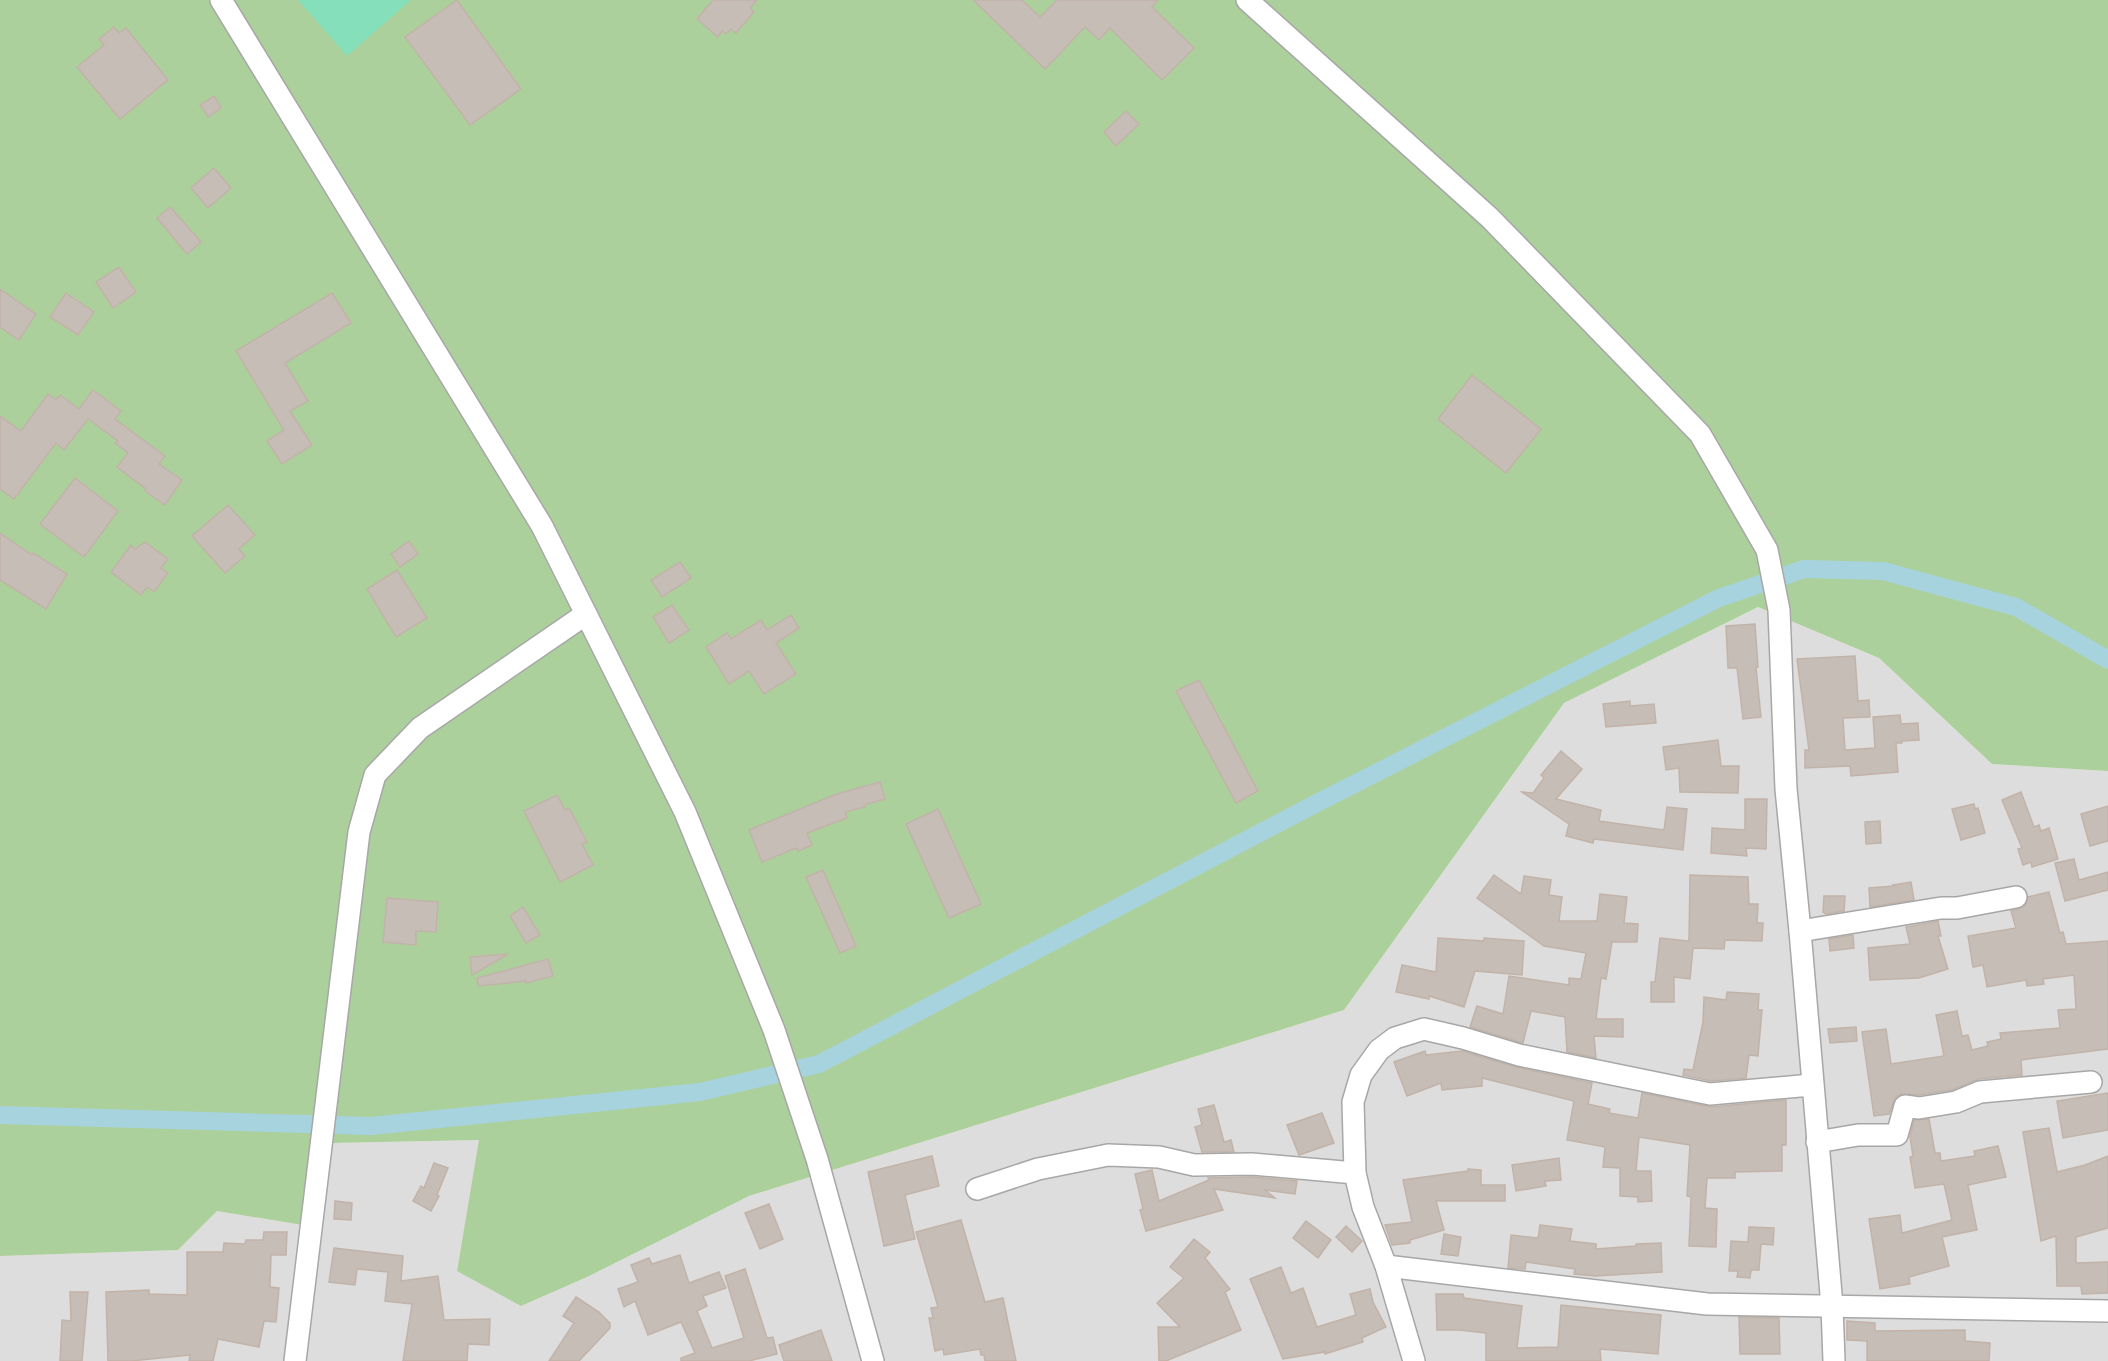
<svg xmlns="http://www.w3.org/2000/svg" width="2108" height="1361" viewBox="0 0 2108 1361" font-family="Arial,sans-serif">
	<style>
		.residential { fill: #dedddd }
		.forest { fill: #acd09b }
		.pitch { fill: #85dfba }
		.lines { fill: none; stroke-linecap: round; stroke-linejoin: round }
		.canal { stroke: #a7d3de; stroke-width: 18 }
		.building { fill: #c5bdb6; stroke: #c2b3a9; stroke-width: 1.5 }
		.minor-casing { stroke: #a7a7a7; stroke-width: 24 }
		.minor { stroke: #fff; stroke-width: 21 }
	</style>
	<rect width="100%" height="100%" fill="#f0ede7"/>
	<polygon class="residential" points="1758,607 1879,658 1992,764 2108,771 2108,1361 0,1361 0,1256 178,1250 217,1211 319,1228 333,1143 480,1140 457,1270 521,1306 587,1277 749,1196 1344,1010 1564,703"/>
	<polygon class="forest" points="0,0 2108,0 2108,771 1992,764 1879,658 1758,607 1564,703 1344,1010 749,1196 587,1277 521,1306 457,1271 479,1140 333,1143 320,1228 217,1211 178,1250 0,1256"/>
	<polygon class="pitch" points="298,0 411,0 347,56"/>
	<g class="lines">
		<polyline class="canal" points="0,1115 371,1126 700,1092 819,1064 1315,804 1719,598 1804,569 1883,571 2016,607 2108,660"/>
	</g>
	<g class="building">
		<polygon points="457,0 521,89 470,125 405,37"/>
		<polygon points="713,0 757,0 750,8 754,12 736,33 731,29 726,34 722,31 718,37 697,19"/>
		<polygon points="973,0 1022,0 1040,17 1057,0 1158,0 1152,7 1194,48 1162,80 1110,28 1099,40 1085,27 1045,69"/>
		<polygon points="114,27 119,33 126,28 168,80 120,119 77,67 104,45 99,39"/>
		<polygon points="214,96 221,108 208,117 200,105"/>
		<polygon points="1126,111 1139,124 1116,146 1104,132"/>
		<polygon points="214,168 231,188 208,208 191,188"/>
		<polygon points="170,207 201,242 187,254 157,218"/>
		<polygon points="119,267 136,292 113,308 96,282"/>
		<polygon points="0,289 36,314 19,340 0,327"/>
		<polygon points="66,293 94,312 78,335 50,317"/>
		<polygon points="332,293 351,323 285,363 308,401 290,411 312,445 282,464 267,441 284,430 236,351"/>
		<polygon points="1472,375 1541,429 1506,473 1438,419"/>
		<polygon points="93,390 121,411 115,419 165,456 159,464 182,480 165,505 145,491 146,489 117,467 128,453 115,443 118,441 88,419 64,450 56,443 14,499 0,489 0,416 21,431 48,394 56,400 60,395 79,409"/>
		<polygon points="75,478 118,511 84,557 40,524"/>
		<polygon points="228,505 255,535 239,549 245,556 225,573 192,536"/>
		<polygon points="0,533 32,555 33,553 67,574 46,609 0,580"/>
		<polygon points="409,541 418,554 400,567 391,554"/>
		<polygon points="145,542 168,559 161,568 168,573 154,592 147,587 141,595 111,572 131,545 135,549"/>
		<polygon points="680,562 691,578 662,597 651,580"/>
		<polygon points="397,570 427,618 396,637 367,589"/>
		<polygon points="672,605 689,630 669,643 653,617"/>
		<polygon points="791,615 799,628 776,643 796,674 764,694 749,671 729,684 706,647 727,633 731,639 761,620 767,630"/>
		<polygon points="1755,624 1758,667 1756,667 1761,717 1743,719 1737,668 1728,668 1726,626"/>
		<polygon points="1855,656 1858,701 1869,700 1870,717 1843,718 1845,750 1875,748 1873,717 1900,715 1901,724 1918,723 1919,740 1902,741 1902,743 1896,743 1898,772 1851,776 1850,766 1805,768 1805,750 1809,750 1797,659"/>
		<polygon points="1199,680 1258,791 1236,803 1176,691"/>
		<polygon points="1630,701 1630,706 1654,704 1656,723 1606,727 1603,704"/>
		<polygon points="1718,740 1721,766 1739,766 1738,793 1680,792 1679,768 1666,770 1663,747"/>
		<polygon points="1561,751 1582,769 1556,799 1601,810 1599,821 1664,830 1667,807 1687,809 1683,850 1594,839 1593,843 1566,836 1569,824 1522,792 1533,793 1544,778 1541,775"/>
		<polygon points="880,782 885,799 864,805 865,807 845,812 847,818 807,833 812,845 798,851 796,848 762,862 749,830 837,794"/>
		<polygon points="2021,792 2034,827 2039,825 2041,831 2049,828 2058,859 2032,867 2031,862 2023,865 2018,849 2022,848 2002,800"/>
		<polygon points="557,795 565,810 569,808 587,842 582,844 593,865 560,882 524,811"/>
		<polygon points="1745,799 1767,799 1766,849 1746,848 1747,856 1711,853 1712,828 1745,830"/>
		<polygon points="1974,804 1975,809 1978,808 1985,833 1961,840 1952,809"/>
		<polygon points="2108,806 2108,841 2090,846 2081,814"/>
		<polygon points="938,809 981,904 949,918 906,824"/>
		<polygon points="1880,821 1881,843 1866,844 1865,822"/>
		<polygon points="2074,859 2079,880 2108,872 2108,890 2065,901 2055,863"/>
		<polygon points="823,870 856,946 840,953 806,877"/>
		<polygon points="1494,875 1521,894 1524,876 1551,880 1549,895 1562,897 1559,921 1597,921 1600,894 1627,897 1624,923 1638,924 1637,942 1612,942 1606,979 1601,978 1596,1019 1623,1019 1623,1037 1594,1036 1596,1058 1567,1052 1565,1017 1531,1011 1523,1043 1470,1027 1477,1006 1503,1014 1509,976 1569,985 1569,978 1581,979 1586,953 1544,946 1477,898"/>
		<polygon points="1690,875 1748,877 1749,904 1758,904 1757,923 1763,923 1762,941 1725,940 1724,949 1693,948 1690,979 1674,977 1674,1002 1651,1002 1651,982 1655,982 1660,938 1689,941"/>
		<polygon points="1911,882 1914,900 1870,907 1869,888 1894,886 1893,885"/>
		<polygon points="2049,892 2060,933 2063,932 2066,944 2108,941 2108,1049 2021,1060 2022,1075 1979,1079 1952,1090 1919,1095 1901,1094 1895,1098 1889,1114 1874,1116 1862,1032 1886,1029 1891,1064 1944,1056 1936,1015 1957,1011 1962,1036 1968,1035 1972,1050 1988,1046 1987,1042 2001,1039 2000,1033 2060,1028 2058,1010 2076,1009 2074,975 2043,979 2044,984 2027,986 2026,980 1987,987 1983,965 1973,967 1968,936 2016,928 2011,911 2024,907 2028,897"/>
		<polygon points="1824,896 1845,896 1844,911 1826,914 1823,912"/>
		<polygon points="387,898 438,902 436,932 416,931 416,945 383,942"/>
		<polygon points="523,907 540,935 526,943 510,916"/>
		<polygon points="1938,921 1941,936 1938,936 1948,969 1919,978 1870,980 1868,948 1910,944 1906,927"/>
		<polygon points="1853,935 1854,948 1830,951 1829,939"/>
		<polygon points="1438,938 1484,941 1484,938 1524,941 1522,975 1475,971 1464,1007 1429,996 1429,999 1396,992 1402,965 1436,972"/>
		<polygon points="508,954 472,975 470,957"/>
		<polygon points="548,959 553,976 526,983 526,981 478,986 477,978"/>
		<polygon points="1727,992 1759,994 1758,1010 1762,1010 1758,1056 1749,1055 1746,1078 1711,1081 1683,1075 1684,1069 1693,1070 1703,1022 1704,997 1726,1000"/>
		<polygon points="1856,1027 1857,1041 1830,1043 1828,1029"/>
		<polygon points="1425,1051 1426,1055 1462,1051 1516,1067 1592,1083 1588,1104 1610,1109 1609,1113 1638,1118 1642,1093 1711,1107 1786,1100 1786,1145 1782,1145 1782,1171 1735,1172 1735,1178 1707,1178 1705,1208 1717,1209 1716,1247 1689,1246 1691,1197 1687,1196 1690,1145 1639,1137 1636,1171 1651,1171 1652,1201 1638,1202 1638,1197 1620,1196 1620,1168 1603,1167 1605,1147 1567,1140 1574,1101 1482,1078 1482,1086 1442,1090 1441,1083 1407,1096 1394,1062"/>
		<polygon points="2108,1093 2108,1130 2063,1138 2057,1101"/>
		<polygon points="1214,1105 1224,1142 1231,1140 1234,1152 1202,1152 1195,1127 1202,1125 1198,1109"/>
		<polygon points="1322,1113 1334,1143 1299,1155 1287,1125"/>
		<polygon points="1929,1119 1935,1153 1940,1153 1941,1161 1975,1156 1974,1151 1998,1146 2006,1177 1968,1185 1977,1230 1942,1237 1949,1266 1909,1277 1910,1284 1880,1289 1869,1219 1900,1215 1902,1233 1952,1220 1944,1184 1915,1188 1910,1157 1913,1156 1910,1137 1914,1120"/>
		<polygon points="2049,1128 2057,1172 2085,1165 2108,1156 2108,1228 2076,1237 2076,1263 2108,1262 2108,1293 2082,1294 2081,1286 2057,1286 2056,1236 2041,1241 2023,1132"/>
		<polygon points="932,1156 939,1186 905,1195 915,1239 884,1246 868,1172"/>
		<polygon points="1559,1158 1561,1180 1545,1181 1546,1186 1516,1191 1512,1165"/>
		<polygon points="434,1163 448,1168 437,1195 439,1196 431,1211 413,1201 421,1186 424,1188"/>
		<polygon points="1468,1169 1481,1170 1481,1185 1505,1185 1505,1201 1436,1201 1444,1230 1410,1240 1410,1243 1392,1245 1385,1225 1412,1222 1403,1180 1468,1171"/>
		<polygon points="1152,1170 1159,1201 1209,1180 1208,1178 1252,1177 1297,1181 1295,1194 1265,1190 1275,1198 1214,1189 1223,1210 1146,1231 1140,1210 1143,1209 1135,1174"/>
		<polygon points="335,1201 352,1203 351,1220 334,1219"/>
		<polygon points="769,1204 783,1239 760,1249 745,1213"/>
		<polygon points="961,1220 985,1302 1003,1298 1016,1361 985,1361 984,1355 981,1355 980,1349 944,1355 943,1349 935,1351 929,1318 933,1318 931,1308 938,1307 916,1232"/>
		<polygon points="1306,1221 1331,1240 1318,1258 1293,1238"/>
		<polygon points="1540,1225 1572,1229 1570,1241 1596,1244 1596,1249 1636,1246 1636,1244 1661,1243 1662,1272 1595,1276 1574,1274 1575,1269 1526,1262 1525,1269 1508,1268 1511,1235 1538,1238"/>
		<polygon points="1346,1226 1362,1241 1352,1252 1336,1237"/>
		<polygon points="1749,1227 1774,1228 1773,1245 1761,1244 1759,1270 1751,1270 1750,1278 1737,1277 1738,1271 1729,1271 1731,1241 1748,1242"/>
		<polygon points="264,1232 287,1232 286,1255 271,1255 270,1287 279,1288 276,1322 264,1321 259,1347 218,1339 213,1361 189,1361 190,1355 131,1361 108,1361 106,1292 149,1290 149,1294 187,1295 187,1252 223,1252 224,1243 245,1244 246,1240 263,1240"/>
		<polygon points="1444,1234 1461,1237 1458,1256 1441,1254"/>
		<polygon points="1194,1239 1210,1252 1205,1258 1230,1289 1225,1292 1241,1330 1166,1361 1159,1361 1158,1327 1180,1327 1157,1303 1184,1278 1170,1267"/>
		<polygon points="334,1248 403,1256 401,1281 438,1276 444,1320 490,1319 489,1345 468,1344 467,1361 403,1361 412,1304 385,1301 388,1272 357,1269 355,1285 329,1282"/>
		<polygon points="680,1255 689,1283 719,1272 726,1288 703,1296 707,1306 697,1311 712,1348 744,1338 725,1276 745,1269 767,1338 773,1337 777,1354 749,1361 681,1361 681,1358 695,1353 681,1322 648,1335 635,1301 624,1307 618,1289 638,1282 631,1265 649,1258 652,1264"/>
		<polygon points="1281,1267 1291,1293 1303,1288 1317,1327 1356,1315 1350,1294 1370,1289 1373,1302 1386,1327 1362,1338 1363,1342 1325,1354 1325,1352 1283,1359 1250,1279"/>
		<polygon points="70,1292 88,1292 82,1361 60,1361 62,1320 71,1321"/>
		<polygon points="1436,1294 1463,1294 1464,1298 1522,1306 1517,1348 1558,1347 1561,1305 1661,1315 1658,1354 1600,1349 1601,1361 1486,1361 1486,1333 1459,1330 1437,1330"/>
		<polygon points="576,1297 599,1312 610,1323 610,1328 579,1361 549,1361 574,1323 563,1316"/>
		<polygon points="1739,1317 1779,1318 1780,1354 1740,1354"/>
		<polygon points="1847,1321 1875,1323 1875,1331 1965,1330 1965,1341 1990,1343 1989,1361 1867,1361 1867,1341 1847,1340"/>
		<polygon points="821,1330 832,1361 784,1361 779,1345"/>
	</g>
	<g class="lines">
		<g class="minor-casing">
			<g id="minor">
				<polyline points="221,0 542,526 685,812 774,1030 817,1159 873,1361"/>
				<polyline points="1247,0 1490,218 1700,434 1767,550 1779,610 1786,789 1800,931 1832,1306 1834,1361"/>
				<polyline points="1800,931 1941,908 1957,908 2016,897"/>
				<polyline points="1817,1142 1858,1135 1897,1135 1905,1106 1919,1108 1956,1102 1980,1092 2091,1082"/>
				<polyline points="977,1189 1038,1169 1108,1155 1159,1157 1194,1165 1252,1164 1355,1173"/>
				<polyline points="1386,1266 1363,1207 1355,1173 1353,1102 1361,1075 1379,1050 1395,1038 1424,1029 1463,1038 1519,1055 1710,1094 1812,1085"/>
				<polyline points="295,1361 359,832 375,775 420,728 586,614"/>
				<polyline points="1414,1361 1386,1266 1707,1304 2108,1311"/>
			</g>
		</g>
		<use href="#minor" class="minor"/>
	</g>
</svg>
